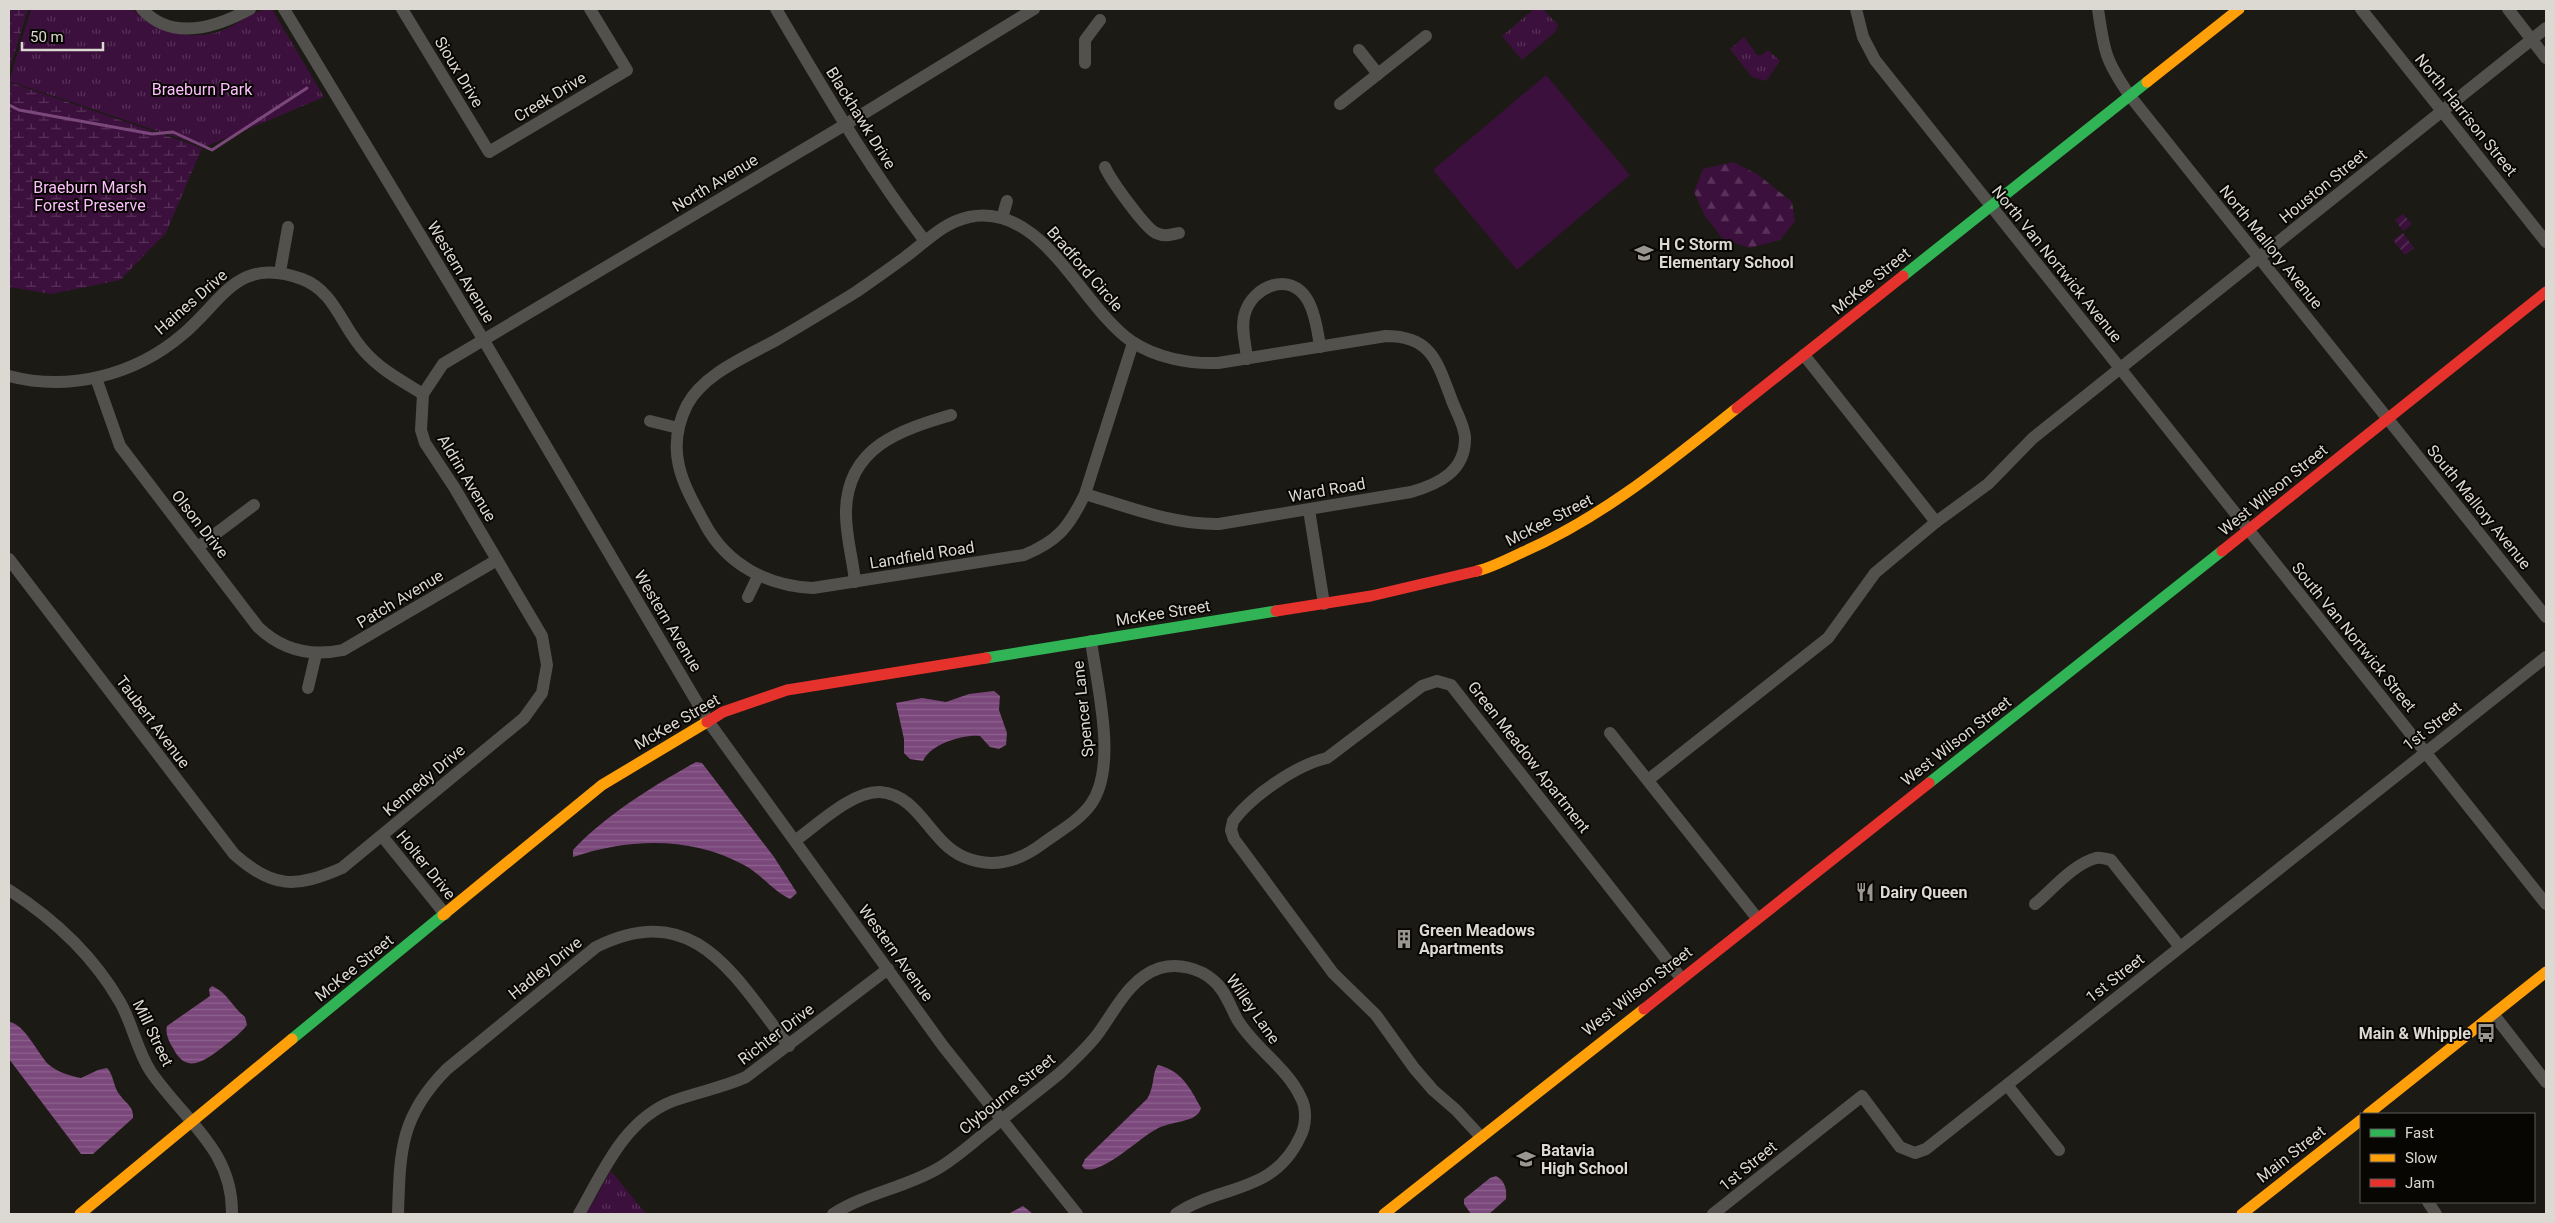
<svg xmlns="http://www.w3.org/2000/svg" width="2555" height="1223" viewBox="0 0 2555 1223" font-family="Roboto,sans-serif">
	<style>
		.grass { fill: #3c103d }
		.forest { fill: url(#forest-firs) }
		.wetland { fill: url(#wetland-marsh) }
		.park { fill: url(#park-tufts) }
		.garden { fill: url(#garden-furrows) }
		.water { fill: url(#water-rules) }
		.lines { fill: none; stroke-linecap: round; stroke-linejoin: round }
		.stream { stroke: #7b487b; stroke-width: 3 }
		.street { stroke: #52514d; stroke-width: 12 }
		.fast { stroke: #30b455; stroke-width: 11 }
		.slow { stroke: #ff9f0a; stroke-width: 11 }
		.jam { stroke: #e5322d; stroke-width: 11 }
		.labels { text-anchor: middle; dominant-baseline: central; stroke-width: 4; stroke-linejoin: round; paint-order: stroke }
		.street-label { font-size: 16px; fill: #dcd9d2; stroke: #080603 }
		.park-label { font-size: 16px; fill: #febeff; stroke: #080603 }
		.poi-label { font-size: 16px; font-weight: bold; fill: #dcd9d2; stroke: #080603; text-anchor: start }
	</style>
	<defs>
		<pattern id="forest-firs" width="22" height="20" patternUnits="userSpaceOnUse" patternTransform="scale(1.25)"><rect width="22" height="20" fill="#3c103d"/><path d="M5 1l3.5 6h-7zM16 11l3.5 6h-7z" fill="#583258"/></pattern>
		<pattern id="wetland-marsh" width="20" height="14" patternUnits="userSpaceOnUse" patternTransform="scale(1.25)"><rect width="20" height="14" fill="#3c103d"/><path d="M1 5h8M5 5V1M11 12h8M15 12V8" fill="none" stroke="#583258"/></pattern>
		<pattern id="park-tufts" width="24" height="20" patternUnits="userSpaceOnUse" patternTransform="scale(1.25)"><rect width="24" height="20" fill="#3c103d"/><path d="M3 7l-1-3M5 7V3M7 7l1-3M15 17l-1-3M17 17v-4M19 17l1-3" fill="none" stroke="#583258"/></pattern>
		<pattern id="garden-furrows" width="10" height="10" patternUnits="userSpaceOnUse" patternTransform="scale(1.25)"><rect width="10" height="10" fill="#3c103d"/><path d="M-1 1l2-2M0 10L10 0M9 11l2-2" fill="none" stroke="#583258"/></pattern>
		<pattern id="water-rules" width="6" height="5" patternUnits="userSpaceOnUse" patternTransform="scale(1.25)"><rect width="6" height="5" fill="#7b487b"/><path d="M0 2.5h6" fill="none" stroke="#8d628d"/></pattern>
	</defs>
	<rect width="100%" height="100%" fill="#1c1a14"/>
	<polygon class="grass" points="1546,75 1630,175 1517,270 1433,170"/>
	<polygon class="forest" points="1733,162 1757,174 1792,202 1795,221 1780,240 1750,248 1723,239 1705,216 1694,192 1703,169"/>
	<g class="wetland">
		<polygon points="9,9 28,9 9,72"/>
		<polygon points="9,82 202,148 166,233 120,280 51,294 9,287"/>
	</g>
	<g class="park">
		<path d="M31 9H133C156 35 199 43 230 27 244 20 256 9 272 9L324 97 205 147 9 81Z"/>
		<polygon points="1534,9 1543,9 1558,25 1555,32 1522,60 1502,36"/>
		<polygon points="1744,37 1757,55 1762,55 1768,50 1780,61 1766,81 1752,77 1730,49"/>
		<polygon points="611,1171 646,1214 586,1214"/>
	</g>
	<g class="garden">
		<polygon points="2403,214 2412,224 2403,231 2395,220"/>
		<polygon points="2403,233 2414,248 2405,255 2393,240"/>
	</g>
	<g class="water">
		<path d="M994 691 1000 696 999 710 1007 733 1006 745 999 749 990 747 980 736C964 734 930 744 923 761L910 759 904 753V739L896 703 922 698 946 702 969 694Z"/>
		<path d="M696 762 702 763 774 857 797 893 790 899C772 890 762 875 744 865 691 836 629 838 573 857V850C607 814 653 786 696 762Z"/>
		<path d="M212 986C227 992 233 1008 245 1017L247 1025C241 1033 232 1040 224 1046 206 1060 187 1076 173 1048 169 1042 165 1033 167 1026L210 996 209 989Z"/>
		<path d="M9 1022C24 1023 38 1054 48 1064 57 1072 70 1076 81 1078L98 1070 107 1068C114 1075 113 1086 119 1094 125 1103 134 1106 133 1118L93 1154H81L9 1059Z"/>
		<path d="M1158 1065C1182 1071 1190 1088 1201 1108 1197 1124 1170 1120 1155 1130 1138 1139 1103 1174 1085 1169L1082 1166 1085 1159 1147 1099C1155 1087 1152 1072 1158 1065Z"/>
		<path d="M1496 1176C1505 1181 1507 1189 1506 1199L1489 1214H1471L1464 1204V1199L1490 1178Z"/>
		<polygon points="1023,1206 1033,1214 1008,1214"/>
	</g>
	<g class="lines">
		<polyline class="stream" points="9,105 19,110 152,134 173,132 212,150 307,88"/>
		<g class="street">
			<path d="M142 9C172 42 217 27 250 9"/>
			<polyline points="284,9 483,339 708,721 943,1046 1077,1214"/>
			<polyline points="402,9 489,152 627,70 590,9"/>
			<path d="M776 9C823 88 868 167 925 241"/>
			<polyline points="1856,9 1863,37 1875,60 2546,904"/>
			<path d="M2098 9C2104 51 2105 60 2130 96L2546 617"/>
			<polyline points="2361,9 2546,242"/>
			<polyline points="2508,9 2546,58"/>
			<polyline points="1359,50 1378,74"/>
			<polyline points="1085,63 1085,40 1100,20"/>
			<polyline points="1340,104 1426,36"/>
			<path d="M1105 167C1110 179 1145 228 1156 233 1165 237 1170 235 1179 233"/>
			<polyline points="1002,218 1007,201"/>
			<polyline points="280,272 288,227"/>
			<polyline points="1804,355 1936,522"/>
			<path d="M1247 359C1246 345 1240 326 1245 313 1253 286 1290 271 1307 299 1315 312 1318 332 1320 347"/>
			<path d="M9 376C69 392 135 375 182 335 223 301 237 255 302 279 335 291 342 328 365 352 381 370 402 381 423 394"/>
			<path d="M96 378 120 446 258 627C282 650 310 657 343 650L497 560"/>
			<polyline points="650,421 678,428"/>
			<path d="M1085 494C1129 507 1173 525 1219 524L1411 492C1439 484 1466 471 1465 437 1464 424 1455 410 1451 398 1437 361 1431 336 1386 336L1218 363C1189 364 1156 358 1131 341 1080 305 1043 202 969 217 942 223 926 242 904 258 889 269 872 281 856 292 830 308 804 324 778 339 748 356 704 373 687 405 664 451 683 484 705 524 727 565 768 586 813 588L1024 555C1058 541 1069 527 1085 494L1133 343"/>
			<polyline points="1309,510 1324,604"/>
			<polyline points="198,547 254,505"/>
			<path d="M9 559 234 854C273 889 296 888 342 868L524 718 542 693 547 665 542 636 454 487 425 443 421 430 423 394 443 364 858 117 1034 9"/>
			<path d="M855 582C853 559 845 534 846 510 848 447 900 430 951 415"/>
			<polyline points="748,597 758,576"/>
			<polyline points="308,688 316,654"/>
			<polyline points="1610,733 1757,918"/>
			<polyline points="1648,780 1828,638 1875,573 1936,522 1988,484 2033,438 2546,28"/>
			<polyline points="382,836 445,914"/>
			<path d="M796 840C817 825 852 791 880 792 920 795 929 842 964 857 992 869 1018 862 1042 844 1058 832 1079 821 1091 804 1118 766 1097 686 1091 641"/>
			<path d="M9 890C54 919 93 955 120 1002 133 1025 137 1051 151 1072 185 1121 233 1150 232 1214"/>
			<path d="M2035 904C2052 890 2073 864 2096 858 2101 857 2106 859 2111 860L2180 947"/>
			<polyline points="2494,1015 2546,1082"/>
			<polyline points="2007,1085 2059,1150"/>
			<path d="M1481 1137 1456 1110 1433 1090 1414 1068 1376 1015 1333 973 1234 839 1231 830 1233 821C1252 796 1296 765 1327 758L1422 686 1437 681 1451 685 1681 978"/>
			<polyline points="2428,1202 2436,1214"/>
			<path d="M398 1214C400 1151 400 1116 447 1069L596 947C696 897 735 978 789 1046"/>
			<path d="M579 1214C603 1172 624 1120 673 1101 697 1092 722 1088 746 1077L888 969"/>
			<path d="M833 1214C866 1193 904 1188 937 1169 956 1158 973 1142 990 1129 1013 1110 1037 1092 1060 1073 1073 1061 1086 1049 1097 1035 1115 1011 1129 978 1160 968 1178 963 1200 968 1214 981 1225 990 1230 1006 1237 1019 1254 1048 1287 1067 1301 1098 1307 1109 1306 1126 1300 1137 1273 1195 1220 1184 1176 1214"/>
			<polyline points="1713,1214 1862,1096 1900,1147 1915,1153 1926,1149 2546,657"/>
		</g>
		<g class="fast">
			<polyline points="1903,276 2147,82"/>
			<polyline points="986,658 1276,611"/>
			<polyline points="1929,783 2222,551"/>
			<polyline points="292,1039 443,915"/>
		</g>
		<g class="slow">
			<polyline points="2147,82 2239,9"/>
			<path d="M1477 571C1493 567 1508 559 1523 552 1603 517 1669 462 1737 408"/>
			<polyline points="443,915 602,785 707,722"/>
			<polyline points="2368,1114 2546,972"/>
			<polyline points="80,1214 292,1039"/>
			<polyline points="1384,1214 1644,1009"/>
			<polyline points="2242,1214 2361,1120"/>
		</g>
		<g class="jam">
			<polyline points="1737,408 1903,276"/>
			<polyline points="2222,551 2546,292"/>
			<polyline points="1276,611 1371,596 1477,571"/>
			<polyline points="707,722 723,712 787,690 986,658"/>
			<polyline points="1644,1009 1929,783"/>
		</g>
	</g>
	<defs>
		<g id="school-bare" transform="scale(1.5)"><path d="M0-5L7-2L0 1L-7-2ZM-4 1L0 2.5L4 1V4Q0 6-4 4Z" fill="#999690" stroke="#080603" stroke-width="2.5" paint-order="stroke"/></g>
		<g id="restaurant-bare" transform="scale(1.5)"><path d="M-5-6h1v4h1v-4h1v4h1v-4h1v5L-1.5 .5V6h-2V.5L-5-1ZM5-6V6H3V1.5H1.5Q1.5-4 5-6Z" fill="#999690" stroke="#080603" stroke-width="2.5" paint-order="stroke"/></g>
		<g id="building-bare" transform="scale(1.5)"><path d="M-4-6H4V6H1V3H-1V6H-4ZM-2.5-4.3h1.7v1.8h-1.7ZM.8-4.3h1.7v1.8H.8ZM-2.5-1h1.7V.8h-1.7ZM.8-1h1.7V.8H.8Z" fill="#999690" stroke="#080603" stroke-width="2.5" paint-order="stroke"/></g>
		<g id="bus-bare" transform="scale(1.5)"><path d="M-5-6H5V4H4V6H2V4H-2V6H-4V4H-5ZM-3.5-4V0h7V-4ZM-3.5 1.2v1.5H-2V1.2ZM2 1.2v1.5H3.5V1.2Z" fill="#999690" stroke="#080603" stroke-width="2.5" paint-order="stroke"/></g>
	</defs>
	<g fill-rule="evenodd">
		<use href="#school-bare" x="1644" y="253"/>
		<use href="#restaurant-bare" x="1865" y="892"/>
		<use href="#building-bare" x="1404" y="939"/>
		<use href="#bus-bare" x="2486" y="1033"/>
		<use href="#school-bare" x="1526" y="1159"/>
	</g>
	<g class="labels">
		<g class="street-label">
			<text transform="translate(459 72) rotate(59)">Sioux Drive</text>
			<text transform="translate(550 97) rotate(-31)">Creek Drive</text>
			<text transform="translate(2466 115) rotate(51)">North Harrison Street</text>
			<text transform="translate(861 118) rotate(58)">Blackhawk Drive</text>
			<text transform="translate(715 183) rotate(-31)">North Avenue</text>
			<text transform="translate(2323 186) rotate(-39)">Houston Street</text>
			<text transform="translate(2271 247) rotate(51)">North Mallory Avenue</text>
			<text transform="translate(2057 264) rotate(51)">North Van Nortwick Avenue</text>
			<text transform="translate(1085 269) rotate(49)">Bradford Circle</text>
			<text transform="translate(461 272) rotate(59)">Western Avenue</text>
			<text transform="translate(1871 281) rotate(-39)">McKee Street</text>
			<text transform="translate(191 302) rotate(-41)">Haines Drive</text>
			<text transform="translate(467 478) rotate(59)">Aldrin Avenue</text>
			<text transform="translate(1327 490) rotate(-10)">Ward Road</text>
			<text transform="translate(2273 490) rotate(-39)">West Wilson Street</text>
			<text transform="translate(2479 507) rotate(51)">South Mallory Avenue</text>
			<text transform="translate(1549 520) rotate(-27)">McKee Street</text>
			<text transform="translate(200 524) rotate(52)">Olson Drive</text>
			<text transform="translate(922 555) rotate(-9)">Landfield Road</text>
			<text transform="translate(400 599) rotate(-31)">Patch Avenue</text>
			<text transform="translate(1163 613) rotate(-9)">McKee Street</text>
			<text transform="translate(668 621) rotate(59)">Western Avenue</text>
			<text transform="translate(2354 637) rotate(51)">South Van Nortwick Street</text>
			<text transform="translate(1083 709) rotate(-96)">Spencer Lane</text>
			<text transform="translate(153 722) rotate(53)">Taubert Avenue</text>
			<text transform="translate(677 722) rotate(-30)">McKee Street</text>
			<text transform="translate(2432 726) rotate(-38)">1st Street</text>
			<text transform="translate(1956 741) rotate(-38)">West Wilson Street</text>
			<text transform="translate(1529 757) rotate(52)">Green Meadow Apartment</text>
			<text transform="translate(424 780) rotate(-40)">Kennedy Drive</text>
			<text transform="translate(426 865) rotate(51)">Holter Drive</text>
			<text transform="translate(896 953) rotate(54)">Western Avenue</text>
			<text transform="translate(354 968) rotate(-39)">McKee Street</text>
			<text transform="translate(545 968) rotate(-39)">Hadley Drive</text>
			<text transform="translate(2115 978) rotate(-38)">1st Street</text>
			<text transform="translate(1637 991) rotate(-38)">West Wilson Street</text>
			<text transform="translate(1253 1009) rotate(55)">Willey Lane</text>
			<text transform="translate(153 1033) rotate(64)">Mill Street</text>
			<text transform="translate(776 1034) rotate(-37)">Richter Drive</text>
			<text transform="translate(1007 1094) rotate(-39)">Clybourne Street</text>
			<text transform="translate(2291 1154) rotate(-38)">Main Street</text>
			<text transform="translate(1748 1166) rotate(-39)">1st Street</text>
		</g>
		<g class="park-label">
			<text x="202" y="89">Braeburn Park</text>
			<text x="90" y="187">Braeburn Marsh<tspan x="90" dy="18">Forest Preserve</tspan></text>
		</g>
		<g class="poi-label">
			<text x="1659" y="244">H C Storm<tspan x="1659" dy="18">Elementary School</tspan></text>
			<text x="1880" y="892">Dairy Queen</text>
			<text x="1419" y="930">Green Meadows<tspan x="1419" dy="18">Apartments</tspan></text>
			<text x="2471" y="1033" text-anchor="end">Main &amp; Whipple</text>
			<text x="1541" y="1150">Batavia<tspan x="1541" dy="18">High School</tspan></text>
		</g>
	</g>
	<rect width="2555" height="1223" fill="none" stroke="#dcd9d2" stroke-width="20"/>
	<rect x="2360" y="1113" width="175" height="90" fill="#080603" stroke="#5d5a56"/>
	<rect x="2370" y="1129" width="25" height="8" fill="#30b455" stroke="#5d5a56"/>
	<text x="2405" y="1138" font-size="15" fill="#dcd9d2">Fast</text>
	<rect x="2370" y="1154" width="25" height="8" fill="#ff9f0a" stroke="#5d5a56"/>
	<text x="2405" y="1163" font-size="15" fill="#dcd9d2">Slow</text>
	<rect x="2370" y="1179" width="25" height="8" fill="#e5322d" stroke="#5d5a56"/>
	<text x="2405" y="1188" font-size="15" fill="#dcd9d2">Jam</text>
	<path d="M22 42v8h81v-8" fill="none" stroke="#dcd9d2" stroke-width="2.5"/>
	<text x="30" y="42" font-size="15" fill="#dcd9d2" stroke="#080603" stroke-width="4" paint-order="stroke">50 m</text>
</svg>
